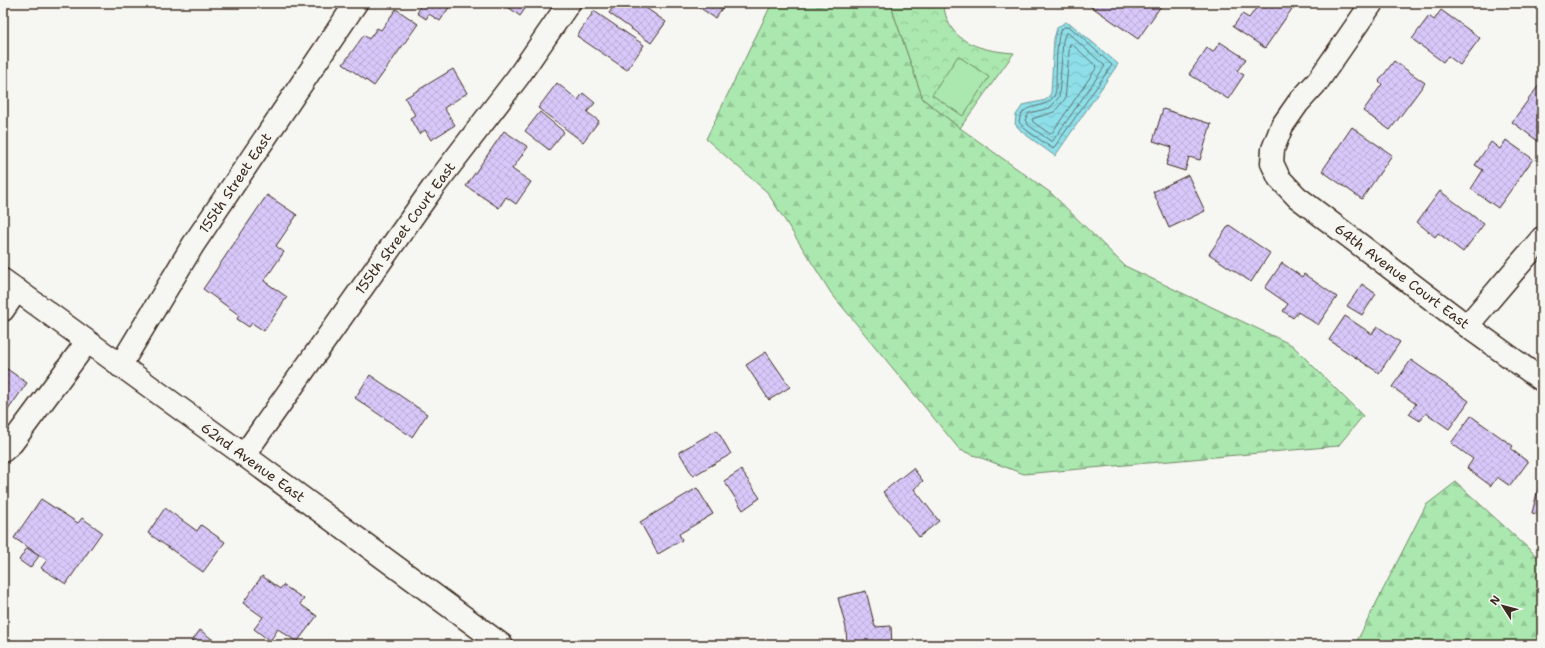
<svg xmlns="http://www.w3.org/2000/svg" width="1545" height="648" viewBox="0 0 1545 648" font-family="'Shantell Sans',sans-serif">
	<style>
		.forest { fill: url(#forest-firs); stroke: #728966 }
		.park { fill: url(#park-crowns); stroke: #728966 }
		.pitch { fill: #aae8af; stroke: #728966 }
		.water { fill: url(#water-waves); stroke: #6d9798 }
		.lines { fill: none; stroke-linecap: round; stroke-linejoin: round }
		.shore { stroke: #5c726f; stroke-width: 1 }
		.building { fill: url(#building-cross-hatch); stroke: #3b2a1e }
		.minor-casing { stroke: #3b2a1e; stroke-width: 25 }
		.minor { stroke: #f6f6f2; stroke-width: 22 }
		.labels { text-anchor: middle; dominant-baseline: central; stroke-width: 3.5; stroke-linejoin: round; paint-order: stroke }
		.street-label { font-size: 14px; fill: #3b2a1e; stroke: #f6f6f2 }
	</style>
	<defs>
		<pattern id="forest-firs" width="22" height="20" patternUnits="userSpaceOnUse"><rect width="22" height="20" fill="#aae8af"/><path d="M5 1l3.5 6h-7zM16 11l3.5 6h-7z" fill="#93c796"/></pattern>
		<pattern id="park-crowns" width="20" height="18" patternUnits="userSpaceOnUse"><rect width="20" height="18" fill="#aae8af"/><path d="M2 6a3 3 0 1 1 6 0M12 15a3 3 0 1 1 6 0" fill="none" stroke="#93c796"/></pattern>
		<pattern id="water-waves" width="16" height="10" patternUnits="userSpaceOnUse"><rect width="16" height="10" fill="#8edfe9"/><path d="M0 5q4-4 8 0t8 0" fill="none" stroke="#7bc0c7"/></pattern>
		<pattern id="building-cross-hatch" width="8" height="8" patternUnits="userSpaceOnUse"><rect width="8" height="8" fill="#d8c8fa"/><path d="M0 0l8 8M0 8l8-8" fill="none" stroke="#baacd6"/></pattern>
	</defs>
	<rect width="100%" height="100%" fill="#f6f6f2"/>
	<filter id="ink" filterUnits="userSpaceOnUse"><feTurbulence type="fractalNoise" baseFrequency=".025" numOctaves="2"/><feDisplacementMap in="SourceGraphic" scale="8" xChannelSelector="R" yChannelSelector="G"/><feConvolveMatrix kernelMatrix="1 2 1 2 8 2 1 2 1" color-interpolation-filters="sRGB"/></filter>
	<g filter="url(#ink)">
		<g class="forest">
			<polygon points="772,3 892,3 893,12 923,99 960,128 1051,193 1125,266 1292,345 1363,416 1338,446 1024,474 960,450 831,293 767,192 706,139"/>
			<polygon points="1456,482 1542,561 1542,645 1355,645 1426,505"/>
		</g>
		<path class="park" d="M892 3H943C944 8 945 14 947 19 957 46 988 51 1014 53L960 128 923 99 893 12Z"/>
		<polygon class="pitch" points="958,56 989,77 963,116 932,95"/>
		<polygon class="water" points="1065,22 1072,25 1118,64 1055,156 1022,132 1015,124 1016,115 1023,105 1046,100 1051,93 1054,39 1057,28"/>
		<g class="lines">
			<g class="shore">
				<path d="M1065 27 1071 28 1112 65 1053 149 1025 129 1019 122C1022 100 1044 112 1054 96 1057 91 1056 83 1056 78 1057 62 1056 46 1060 31Z"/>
				<polygon points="1066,33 1068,33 1105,66 1052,142 1028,125 1025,120 1029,113 1050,108 1059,97 1063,41"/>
				<polygon points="1070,44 1072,44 1097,67 1052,133 1050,134 1033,122 1032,119 1054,112 1065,99"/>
			</g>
		</g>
		<g class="building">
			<polygon points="413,3 452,3 440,21 429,14 426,19 417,13 420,8"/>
			<polygon points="511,3 529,3 520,16 508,7"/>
			<polygon points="616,3 639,3 666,22 651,43 609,13"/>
			<polygon points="693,3 726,3 715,18"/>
			<polygon points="1090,3 1157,3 1161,6 1138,39 1089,5"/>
			<polygon points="1260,3 1296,3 1265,48 1233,27 1242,14 1249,18"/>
			<polygon points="396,9 418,24 374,86 343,64 364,35 369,39 377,28 381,30"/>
			<polygon points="1441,10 1480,38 1460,65 1448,56 1443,62 1412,39 1429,16 1434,20"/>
			<polygon points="594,11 644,45 627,70 577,36"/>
			<polygon points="1220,42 1246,59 1237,71 1244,75 1228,99 1189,74 1207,48 1213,52"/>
			<polygon points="1394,61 1425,83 1390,130 1363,111 1382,84 1379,81"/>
			<polygon points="453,69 467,93 444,108 455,125 431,140 425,130 419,134 410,118 415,115 405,98"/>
			<polygon points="1542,81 1542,144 1512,122"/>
			<polygon points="557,83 578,100 583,93 595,103 587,112 599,121 583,142 538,108"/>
			<polygon points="1163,109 1211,124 1200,160 1189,157 1185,171 1166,165 1172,147 1153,141"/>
			<polygon points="540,112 564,132 549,150 525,131"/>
			<polygon points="1352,127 1392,155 1362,199 1322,171"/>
			<polygon points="504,131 528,147 512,169 531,182 516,204 506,197 499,208 466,186"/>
			<polygon points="1506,140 1533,159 1498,208 1471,189 1483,170 1475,165 1491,142 1500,149"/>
			<polygon points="1188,175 1205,211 1169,228 1153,192"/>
			<polygon points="1440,191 1484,224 1463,252 1438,233 1435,237 1417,222"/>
			<polygon points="267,195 297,215 276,246 284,252 264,281 287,297 264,331 252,323 249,327 237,319 239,315 203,289"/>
			<polygon points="1229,225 1270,253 1251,282 1209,254"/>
			<polygon points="1282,263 1302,277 1304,274 1337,297 1318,325 1298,312 1293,318 1283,311 1288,304 1265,288"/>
			<polygon points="1362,284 1376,294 1362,315 1347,306"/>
			<polygon points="1345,316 1372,334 1377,326 1400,342 1379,373 1329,340"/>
			<polygon points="766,352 790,387 769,400 746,365"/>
			<polygon points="1411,360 1469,401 1449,429 1426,413 1420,421 1409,414 1416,404 1392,387"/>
			<polygon points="3,366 27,383 3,417"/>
			<polygon points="370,375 427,414 412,437 355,398"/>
			<polygon points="1471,416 1513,446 1511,449 1528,462 1510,486 1497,477 1491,486 1467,468 1473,459 1451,443"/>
			<polygon points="717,430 731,454 693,476 679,452"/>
			<polygon points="913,468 923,481 914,489 939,521 919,537 883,492"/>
			<polygon points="741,470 760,498 743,510 724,481"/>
			<polygon points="1540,481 1542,482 1542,515 1532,513"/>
			<polygon points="697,488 713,514 679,534 682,540 658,554 640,522"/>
			<polygon points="41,499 78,523 82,518 102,532 66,584 41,568 47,560 14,538"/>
			<polygon points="165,508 197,531 201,525 225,542 203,572 148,533"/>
			<polygon points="27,548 39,556 30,568 19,560"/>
			<polygon points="262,576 280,589 283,585 304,599 300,604 317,616 297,642 278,629 270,641 254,629 263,617 243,603"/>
			<polygon points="866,591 875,627 891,626 892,645 847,645 846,628 838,598"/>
			<polygon points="200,630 220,645 189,645"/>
		</g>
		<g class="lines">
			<g class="minor-casing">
				<g id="minor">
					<polyline points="1372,3 1318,81 1298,103 1282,126 1273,149 1272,163 1279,178 1297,197 1467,326 1542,380"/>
					<polyline points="3,280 244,455 502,645"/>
					<polyline points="3,310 17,290"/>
					<polyline points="1467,326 1542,238"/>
					<polyline points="120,366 193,245 356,3"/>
					<polyline points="3,451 12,443 87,342"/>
					<polyline points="244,455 432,189 518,77 569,3"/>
				</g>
			</g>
			<use href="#minor" class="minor"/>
		</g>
	</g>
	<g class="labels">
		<g class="street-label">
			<text transform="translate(235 183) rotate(-56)">155th Street East</text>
			<text transform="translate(405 228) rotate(-54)">155th Street Court East</text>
			<text transform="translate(1402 276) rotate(37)">64th Avenue Court East</text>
			<text transform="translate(253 462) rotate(36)">62nd Avenue East</text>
		</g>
	</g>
	<rect width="1545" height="648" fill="none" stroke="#f6f6f2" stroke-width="16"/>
	<rect x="8" y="8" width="1529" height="632" fill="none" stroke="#3b2a1e" stroke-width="1.5" filter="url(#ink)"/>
	<g transform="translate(1503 606) rotate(306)" stroke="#f6f6f2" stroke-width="3" paint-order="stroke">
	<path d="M0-3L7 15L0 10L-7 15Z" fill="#3b2a1e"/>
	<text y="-6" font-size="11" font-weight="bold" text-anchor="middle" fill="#3b2a1e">N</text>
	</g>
</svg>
